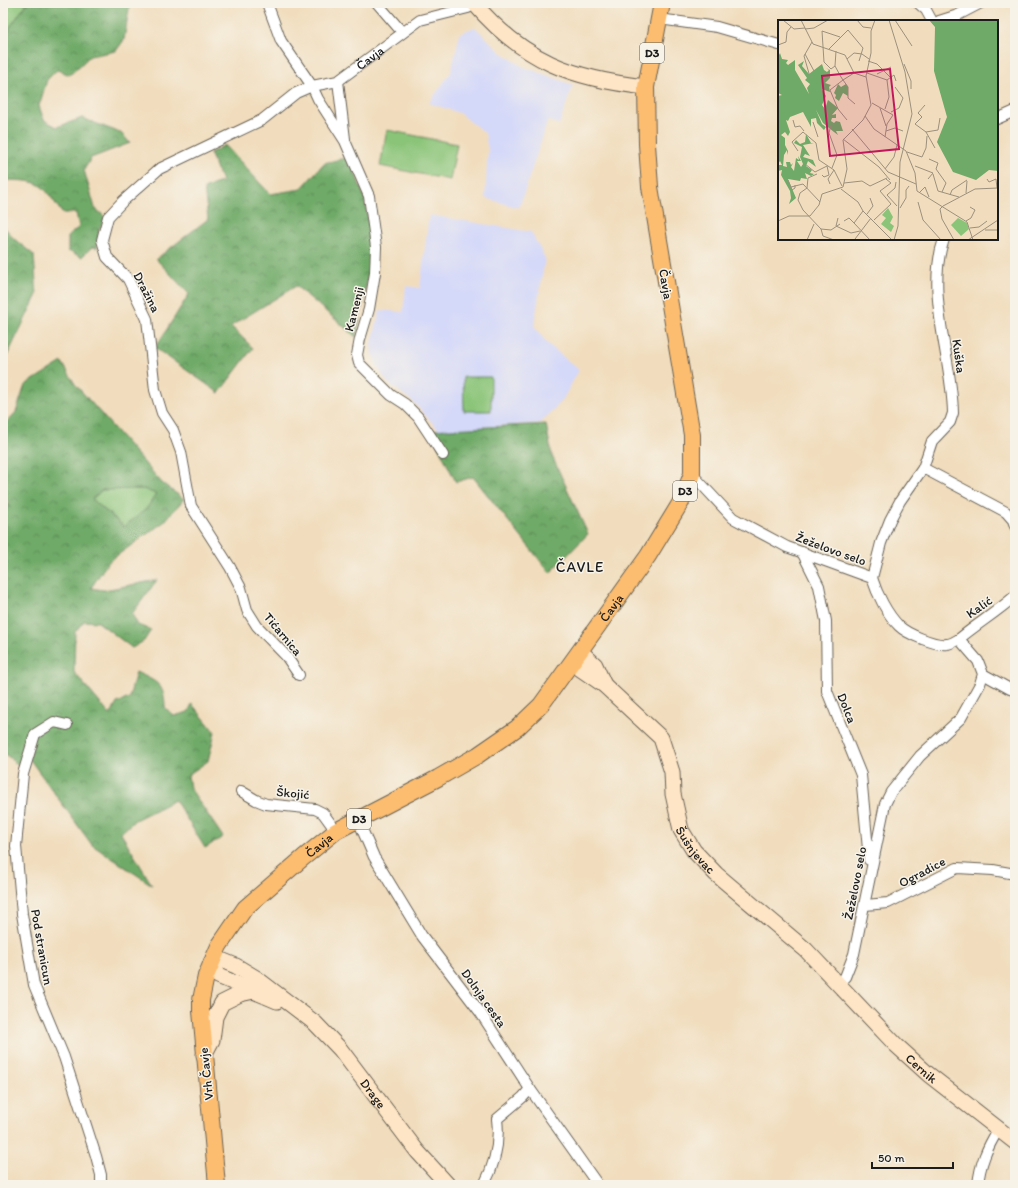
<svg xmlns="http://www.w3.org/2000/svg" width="1018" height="1188" viewBox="0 0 1018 1188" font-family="Itim,sans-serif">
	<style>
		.built { fill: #d4d8f9 }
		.green { fill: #8ac478; stroke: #53704a }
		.forest { fill: url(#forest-crowns); stroke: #466342; fill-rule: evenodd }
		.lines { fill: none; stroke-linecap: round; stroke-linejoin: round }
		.street-casing { stroke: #676054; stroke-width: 12 }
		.secondary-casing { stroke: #676054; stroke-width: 17 }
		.primary-casing { stroke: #676054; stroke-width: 18 }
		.street { stroke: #fff; stroke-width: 10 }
		.secondary { stroke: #fee5c5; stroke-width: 15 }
		.primary { stroke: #fcbd6f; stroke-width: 16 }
		.labels { text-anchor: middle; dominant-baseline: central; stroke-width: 3; stroke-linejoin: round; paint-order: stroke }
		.shield { fill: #f7f3e8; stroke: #5e5c59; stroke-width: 1 }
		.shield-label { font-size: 12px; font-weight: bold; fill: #1c1c1c }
		.street-label { font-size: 13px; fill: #1c1c1c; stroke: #f7f3e8 }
		.quarter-label { font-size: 15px; letter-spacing: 1px; fill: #1c1c1c; stroke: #f7f3e8 }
		.inset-road { fill: none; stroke: #9c907d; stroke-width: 1 }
		.view { fill: #c2185b; fill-opacity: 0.15; stroke: #c2185b; stroke-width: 2 }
		.inset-edge { fill: none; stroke: #1c1c1c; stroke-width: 2 }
	</style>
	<defs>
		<pattern id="forest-crowns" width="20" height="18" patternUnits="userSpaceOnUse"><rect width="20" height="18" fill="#6faa68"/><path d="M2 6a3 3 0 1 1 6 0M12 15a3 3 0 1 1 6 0" fill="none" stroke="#5a8a55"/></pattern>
	</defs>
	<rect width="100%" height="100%" fill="#f7f3e8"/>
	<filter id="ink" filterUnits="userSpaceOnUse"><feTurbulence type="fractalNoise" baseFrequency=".025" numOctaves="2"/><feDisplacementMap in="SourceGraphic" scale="8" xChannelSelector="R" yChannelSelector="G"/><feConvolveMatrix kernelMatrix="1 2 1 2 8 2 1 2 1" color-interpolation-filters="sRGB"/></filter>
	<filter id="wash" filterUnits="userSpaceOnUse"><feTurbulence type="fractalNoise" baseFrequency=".012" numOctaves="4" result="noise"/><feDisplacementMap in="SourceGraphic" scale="16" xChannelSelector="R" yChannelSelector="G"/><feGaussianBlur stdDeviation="0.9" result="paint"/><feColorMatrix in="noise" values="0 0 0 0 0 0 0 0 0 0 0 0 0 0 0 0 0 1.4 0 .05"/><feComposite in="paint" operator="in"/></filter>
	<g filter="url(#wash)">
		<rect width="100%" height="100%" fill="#f1ddbd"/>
		<g class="built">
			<polygon points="475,27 501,52 522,66 573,85 559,125 548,120 519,208 485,198 488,150 485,133 459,113 429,103 451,72 460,33"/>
			<polygon points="429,215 531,232 545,258 534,326 547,343 579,370 562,401 540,423 439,430 412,401 388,383 377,367 371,347 380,310 403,312 406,286 420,288"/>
		</g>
		<g class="green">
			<polygon points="3,3 27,3 27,5 10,27 3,54"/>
			<polygon points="387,130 457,144 450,180 380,166"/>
			<polygon points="463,377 491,377 491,411 464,411"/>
			<polygon points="144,489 156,494 147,508 125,527 92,499 102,490"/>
		</g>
		<g class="forest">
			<path d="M27 3H130L124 40 116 51 90 56 70 75 57 70 47 80 39 106 44 120 57 127 82 118 121 133 130 143 91 158 84 170 95 208 106 218 99 229 97 248 92 247 82 257 68 251V236L79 227 76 213H62C40 181 42 181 3 180V54L10 27Z"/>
			<polygon points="225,145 270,194 301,189 324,163 349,157 365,199 373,252 356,337 296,286 231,326 253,348 219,393 155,348 189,294 156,259 208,219 204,189 222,181 210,153"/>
			<polygon points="3,225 13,238 34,255 37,295 7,356 6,370 3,373"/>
			<path d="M62 362 75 384 162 483 184 499 164 522 108 562 91 588 104 590 157 580 132 614 138 625 151 630 144 641 132 648 98 622 84 621 75 632 74 672 110 715 117 703 129 698 136 672C155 681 165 683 165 707L174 716 188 712 192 704 215 732 208 761 188 775 190 788 223 837 205 848 175 800 135 820 121 833 152 885 92 845 28 757 21 768 3 752V498L10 508 3 487V426L16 412 25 385ZM143 489 156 494 147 508 124 527 92 499 102 490Z"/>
			<polygon points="546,424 552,456 588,534 550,573 473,477 456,482 430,430"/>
		</g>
	</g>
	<g filter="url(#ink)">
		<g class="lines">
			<g class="street-casing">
				<g id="street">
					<path id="s1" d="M267 3 281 41 312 86 338 81 420 20 468 8 475 4"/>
					<polyline points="377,3 402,32"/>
					<polyline points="918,3 926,10 932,21"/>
					<polyline points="659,19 717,27 779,45"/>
					<polyline points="939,21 958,15 981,3"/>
					<polyline points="338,81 345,139"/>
					<polyline points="997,119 1015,111"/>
					<polyline points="923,468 1006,512 1013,520 1015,526"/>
					<path d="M692 474 733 518 787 547 872 578C877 594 887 614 899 626 907 634 936 646 947 644 951 644 955 641 959 639L978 661 983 674 980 684 961 718 920 756 891 792 885 804 854 954 845 977 838 983"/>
					<polyline points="802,552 819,586 826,621 827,691 861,775 869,860"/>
					<path d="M872 578 881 543 890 520 900 501 923 468 932 441 950 422 953 413C952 357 925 293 944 239"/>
					<path d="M959 639C977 624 997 612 1015 596"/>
					<polyline points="983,674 1010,689 1015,690"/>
					<polyline points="299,675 286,656 257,626 247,610 241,588 230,567 191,506 181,452 173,430 162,413 155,390 147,319 128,279 107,257 102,240 108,217 123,201 159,169 262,120 296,93 312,86 318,99 345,141 369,196 376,247 375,273 369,309 360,339 357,355 359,363 391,395 405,404 418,417 443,455"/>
					<polyline points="67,725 54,722 35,734 23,774 16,846 22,914 34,985 64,1057 96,1156 101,1175 101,1185"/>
					<polyline points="241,791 256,800 266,804 315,809 323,813 336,831"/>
					<polyline points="358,820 374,857 422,936 480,1012 530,1089 598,1185"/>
					<polyline points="865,905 888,903 957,868 993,870 1015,874"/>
					<path d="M484 1185C495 1164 500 1143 497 1119L523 1097 530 1089"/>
					<path d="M978 1185C980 1164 987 1148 998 1130"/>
				</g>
			</g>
			<g class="secondary-casing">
				<g id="secondary">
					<path d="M474 3C523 61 573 79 646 87"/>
					<polyline points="580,651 595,665 604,685"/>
					<path id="s2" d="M572 663 604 685 661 738 672 772 673 794 681 830 694 851 716 874 806 950 896 1045 928 1074 1015 1142"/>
					<path id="s3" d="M214 957 236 966 256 978 315 1023 340 1049 417 1151 448 1185"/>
					<polyline points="211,963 218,976 277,1001"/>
					<polyline points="204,1055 212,1040 215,1017 222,1003 240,994 254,991"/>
				</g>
			</g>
			<g class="primary-casing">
				<g id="primary">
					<path id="s4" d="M217 1185 201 1011V1000L206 976 219 946 245 908 304 857 336 831 438 778 478 755 517 728 541 705 648 556 681 502 692 474V435L650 187 647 144 646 87 662 3"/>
				</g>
			</g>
			<use href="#street" class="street"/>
			<use href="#secondary" class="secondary"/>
			<use href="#primary" class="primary"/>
		</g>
	</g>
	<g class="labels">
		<g class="shield">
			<rect x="640" y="43" width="24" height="20" rx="3"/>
			<rect x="673" y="481" width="24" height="20" rx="3"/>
			<rect x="347" y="809" width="24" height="20" rx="3"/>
		</g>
		<g class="shield-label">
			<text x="652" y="53">D3</text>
			<text x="685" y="491">D3</text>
			<text x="359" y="819">D3</text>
		</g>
		<g class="street-label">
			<text stroke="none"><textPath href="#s1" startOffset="161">Čavja</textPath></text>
			<text transform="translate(666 284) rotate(80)">Čavja</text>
			<text transform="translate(147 292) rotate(63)">Dražina</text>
			<text transform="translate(354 309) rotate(-76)">Kamenji</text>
			<text transform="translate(959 356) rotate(82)">Kuška</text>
			<text transform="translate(831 549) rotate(20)">Žeželovo selo</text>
			<text stroke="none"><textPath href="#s4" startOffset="770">Čavja</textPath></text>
			<text transform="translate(979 607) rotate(-35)">Kalić</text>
			<text transform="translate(283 634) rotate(50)">Tićarnica</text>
			<text transform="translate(847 708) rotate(68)">Dolca</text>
			<text transform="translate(293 793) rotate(5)">Škojić</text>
			<text stroke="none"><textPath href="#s4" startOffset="386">Čavja</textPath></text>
			<text stroke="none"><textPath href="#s2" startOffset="236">Šušnjevac</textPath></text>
			<text transform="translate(922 872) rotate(-28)">Ogradice</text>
			<text transform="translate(855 883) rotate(-79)">Žeželovo selo</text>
			<text transform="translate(42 947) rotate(80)">Pod stranicun</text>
			<text transform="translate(484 998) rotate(55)">Dolnja cesta</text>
			<text stroke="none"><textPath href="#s2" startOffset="551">Cernik</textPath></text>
			<text transform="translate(206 1074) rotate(-96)">Vrh Čavje</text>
			<text stroke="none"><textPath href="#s3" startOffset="213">Drage</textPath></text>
		</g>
		<g class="quarter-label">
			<text x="580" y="567">ČAVLE</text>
		</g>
	</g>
	<g transform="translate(778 20)">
		<rect width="220" height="220" fill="#f1ddbd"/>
		<path d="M180 198 189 203 191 209 183 216 173 205Z" fill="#8ac478"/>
		<path d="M151 0H220V151L211 150 198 160 175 152 159 122 169 97 156 51 157 7ZM2 33 4 39 10 40 8 43 10 45 17 40V50L31 74 29 68 32 64 27 60 29 58 20 45 26 41 24 46 31 54 44 44 46 50 49 52 51 50 48 48 52 50V58L47 63 53 65 51 67 52 72 44 69 48 76 44 85 47 89 50 80 60 88 54 95 58 94V98H54L53 101 56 103 58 101 62 102 65 111H58L60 115 56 112 45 103 38 90 44 104 48 107 46 110 39 103 38 98 33 99V107L32 105 25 92 12 97 10 101 8 100 12 112 10 116 7 112 3 115 7 118V125L10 131 9 135V130L6 135 5 146 9 147 8 142H12L13 145 15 143 13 147 16 151 18 138 21 140 20 136 23 141H19L23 147 25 144 22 137 24 127 16 123 18 120 22 124 27 122 28 114 33 123H36L25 125 32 136 27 134 25 137 35 140 38 147 30 141 28 146 34 150 32 153 36 154 33 156 27 153 29 159 23 158 22 161 10 159 18 178 11 184 13 178 12 171 3 155 4 150 0 151V145H4L2 141 0 144V76L4 75 0 73V37ZM60 64 63 67 68 64 70 67V76L65 73 61 81 57 78 58 75 56 73Z" fill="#6faa68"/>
		<path d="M110 188 115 197 112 203 116 206 113 212 103 204 108 198 104 195Z" fill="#8ac478"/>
		<path class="inset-road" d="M5 0 16 9 27 8M23 0 35 24 67 35 76 53 88 57M79 0 85 7 93 8M111 0 127 52 134 94 122 142 120 206 116 220M117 0 134 26M27 9 36 8 50 0M44 11 46 42 53 49 57 46M44 11 62 17M0 25 8 22 9 12 13 7M51 29 70 10 85 28 81 41M58 31 57 46 63 57 65 60 76 53M27 34 36 51M69 39 76 33 84 34 91 39M90 41 99 44 112 57M126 44 133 61V69M89 53 109 60M99 54 113 47M32 57 26 36 34 22M109 60 116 55 118 61M117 67 125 78M94 83 115 95 109 104 107 117M147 85 140 93 144 97 137 104 148 112 157 128M102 88 108 106M107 89 111 77 109 60M113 92 121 88 125 78M87 96 96 109 128 131 137 153 139 171 189 202 195 220M15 100 17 107 22 106 26 111M69 100 60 89 52 70 65 60 70 67V78L77 84M35 102 40 117M53 105 51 113 59 135 54 148M74 109 110 152 138 164M108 111 117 108 125 111M148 112 160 110 162 98M65 119 101 147 112 160M65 120 85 100 93 85 88 56 93 33V11L97 0M20 131 14 122 25 112 38 123 41 140 56 150 64 166M129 132 144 137 148 128 149 116M151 139 160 143 158 149 168 163 164 172M27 144 37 152 49 146M137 146 155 153 150 159M107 149 116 137 119 125M39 154 30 158 29 168 22 173 20 180 25 190 43 209 45 216 56 220M155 154 160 171 181 177M44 155 46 157 51 155 49 146M209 159 211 162 218 159 219 168M10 160 14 170 17 168V165M118 162 117 168 109 175 119 186M66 163 84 161 92 166 109 158M52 164 50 159 56 150M13 167 25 164 42 182M63 169 80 182 85 191 76 203 92 220M141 173 147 167 151 177M188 173 189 161M172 175 174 170 189 160M140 182 145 200 163 220M165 186 197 169 220 168M165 186 162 189 164 199 176 220M122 188 128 178V170L131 166M85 191 113 219M89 194 95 186 92 178M60 198 58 206 73 213 82 211M96 200 113 184 102 171 113 163 108 159M0 201 11 196H32L41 185 44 174 65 167 69 149 65 120M66 201 71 198 76 203M188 201 193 198 197 190 192 187M192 208 201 207 209 201M43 209 53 210 62 204M207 210H220M77 219 93 198M29 220 36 204M190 220 220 200"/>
		<path class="view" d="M112 49 121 129 52 136 44 56Z"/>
		<rect width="220" height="220" class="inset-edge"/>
	</g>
	<rect width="1018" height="1188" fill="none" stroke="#f7f3e8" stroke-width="16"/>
	<path d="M872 1162v6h81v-6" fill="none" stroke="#1c1c1c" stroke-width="2"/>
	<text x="878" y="1162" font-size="12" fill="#1c1c1c" stroke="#f7f3e8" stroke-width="3" paint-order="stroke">50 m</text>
</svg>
